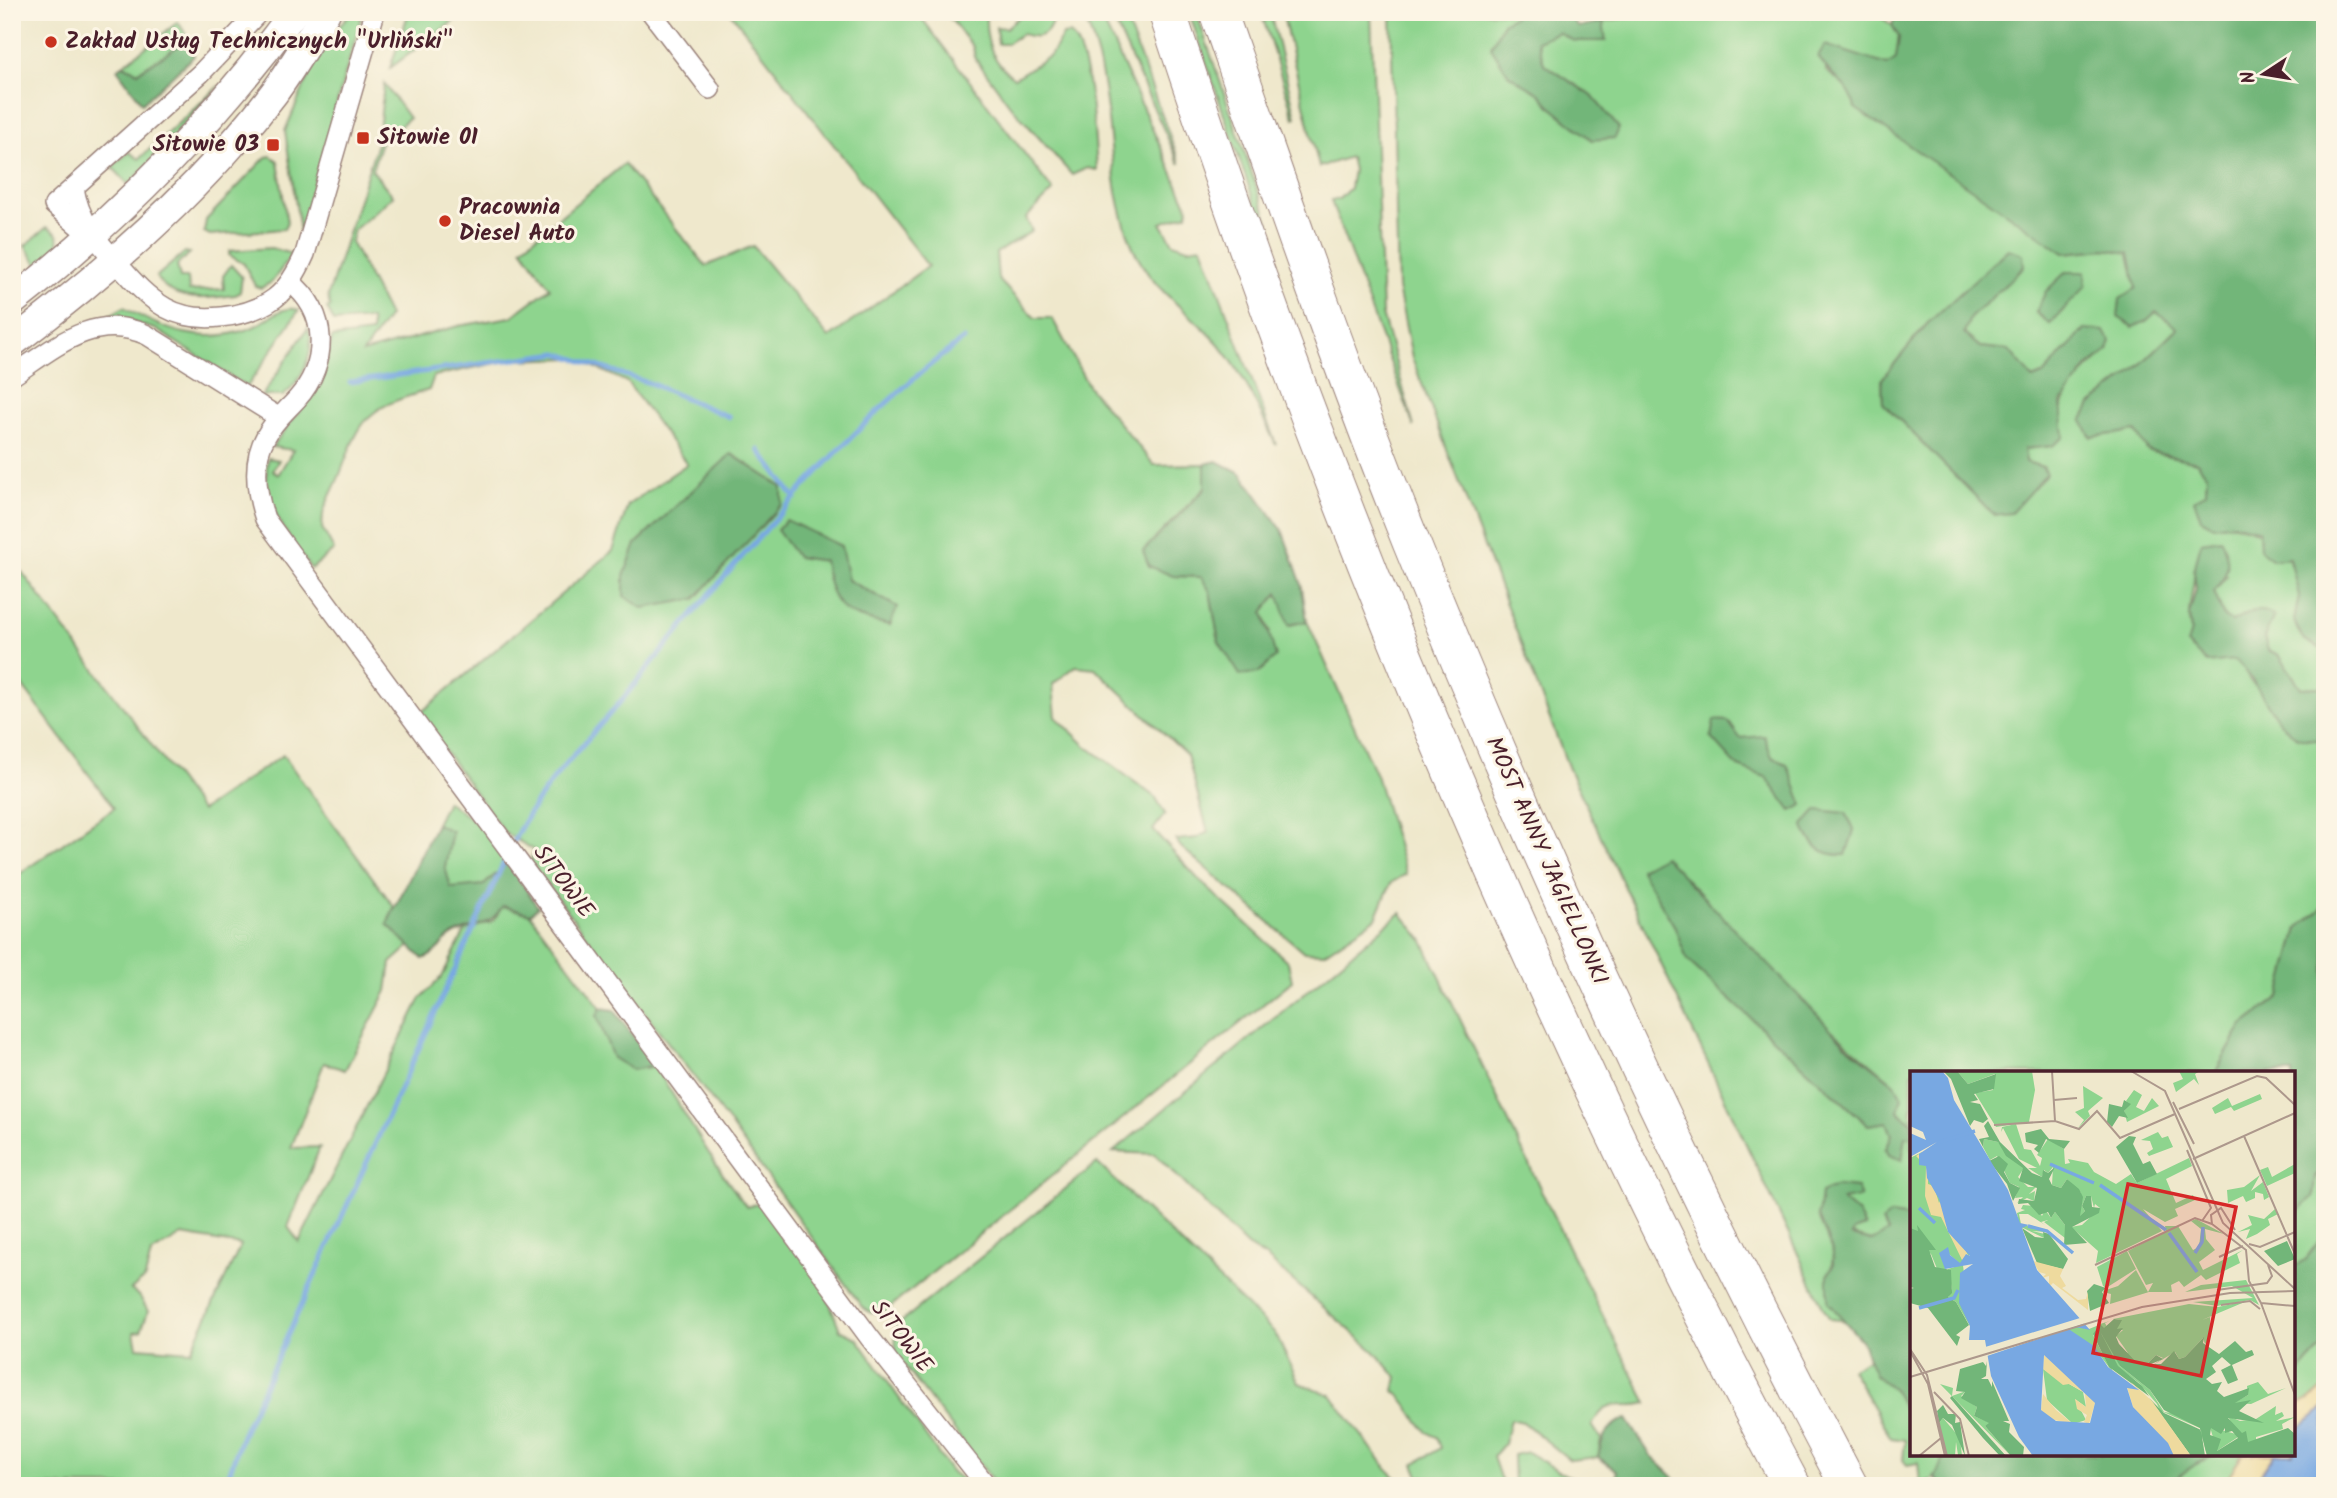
<svg xmlns="http://www.w3.org/2000/svg" width="2337" height="1498" viewBox="0 0 2337 1498" font-family="Kalam,sans-serif">
	<style>
		.green { fill: #8ed48e; stroke: #6c7a5c; stroke-width: 2; fill-rule: evenodd }
		.forest { fill: #72b679; stroke: #5e6a52; stroke-width: 2 }
		.sand { fill: #eeda9e; stroke: #9c7c64; stroke-width: 2 }
		.water { fill: #78a8e2; stroke: #616486; stroke-width: 2 }
		.lines { fill: none; stroke-linecap: round; stroke-linejoin: round }
		.stream { stroke: #78a8e2; stroke-width: 5 }
		.minor-casing { stroke: #9c847c; stroke-width: 22 }
		.secondary-casing { stroke: #9c847c; stroke-width: 31 }
		.motorway-casing { stroke: #9c847c; stroke-width: 39 }
		.minor { stroke: #fff; stroke-width: 19 }
		.secondary { stroke: #fff; stroke-width: 28 }
		.motorway { stroke: #fff; stroke-width: 37 }
		.poi-dot { fill: #c8321e; stroke: #fcf5e5; stroke-width: 2.5 }
		.labels { text-anchor: middle; dominant-baseline: central; stroke-width: 6; stroke-linejoin: round; paint-order: stroke }
		.poi-label { font-size: 23px; font-weight: bold; fill: #4a1f2b; stroke: #fcf5e5; text-anchor: start }
		.street-label { font-size: 23px; fill: #4a1f2b; stroke: #fcf5e5 }
		.inset-river { fill: none; stroke: #78a8e2; stroke-width: 3.5 }
		.inset-road { fill: none; stroke: #ad988c; stroke-width: 2 }
		.view { fill: #d62828; fill-opacity: 0.15; stroke: #d62828; stroke-width: 3.5 }
		.inset-edge { fill: none; stroke: #4a1f2b; stroke-width: 3.5 }
	</style>
	<rect width="100%" height="100%" fill="#fcf5e5"/>
	<filter id="ink" filterUnits="userSpaceOnUse"><feTurbulence type="fractalNoise" baseFrequency=".0143" numOctaves="2"/><feDisplacementMap in="SourceGraphic" scale="14" xChannelSelector="R" yChannelSelector="G"/><feConvolveMatrix kernelMatrix="1 2 1 2 8 2 1 2 1" color-interpolation-filters="sRGB"/></filter>
	<filter id="wash" filterUnits="userSpaceOnUse"><feTurbulence type="fractalNoise" baseFrequency=".00686" numOctaves="4" result="noise"/><feDisplacementMap in="SourceGraphic" scale="28" xChannelSelector="R" yChannelSelector="G"/><feGaussianBlur stdDeviation="1.57" result="paint"/><feColorMatrix in="noise" values="0 0 0 0 0 0 0 0 0 0 0 0 0 0 0 0 0 1.4 0 .05"/><feComposite in="paint" operator="in"/></filter>
	<g filter="url(#wash)">
		<rect width="100%" height="100%" fill="#efe8cc"/>
		<g class="green">
			<polygon points="351,12 363,12 300,232 285,131 319,51"/>
			<polygon points="409,12 466,12 390,68"/>
			<path d="M730 12H917L1053 191 1026 218 1032 231 996 253 998 279 1035 318H1052L1089 387 1154 465 1205 464V488L1143 551 1173 576 1201 577 1210 591 1219 642 1270 632 1263 612 1279 593 1289 625 1307 621 1376 775 1406 874 1391 883 1376 918 1324 953 1304 952 1181 847 1176 840 1197 838 1208 832 1187 755 1095 668 1076 666 1053 684 1056 717 1085 745 1156 798 1165 814 1153 830 1200 881 1288 962 1292 981 884 1312 871 1313 862 1307 727 1120 530 862 534 850 505 833 418 715 613 551 628 505 687 464 627 382 575 358 511 360 434 376 429 390C367 408 362 415 340 474 335 488 327 499 323 514L322 528 334 550 311 569C286 533 260 504 268 458L279 460 273 470 278 475 293 450 272 447 321 383 332 338 372 333 371 319 334 322 327 308 330 307 328 296 378 140 384 84 409 118 381 142 372 170 393 196 354 230 351 242 389 316 363 353 458 326 511 317 550 288 522 248 624 164 706 266 753 246 829 338 928 266ZM732 454 782 487 738 550 695 599 636 544ZM824 561 848 580 897 607 890 625C842 615 833 611 824 561Z"/>
			<path d="M945 12H981L986 18C985 43 993 63 1014 78L1050 56 1063 35 1070 34C1091 55 1095 140 1097 170L1087 168 1072 175 1010 105 975 58 973 47Z"/>
			<path d="M1025 12H1054C1051 33 1043 41 1022 34L1006 44H998L996 27 1006 28Z"/>
			<path d="M1082 12H1099L1188 207 1187 214 1161 223 1173 243 1188 248 1202 246 1276 445C1260 412 1245 376 1222 348 1190 309 1152 294 1132 245 1101 169 1119 92 1082 12Z"/>
			<polygon points="1110,12 1123,12 1180,163 1179,163"/>
			<polygon points="1189,12 1196,12 1269,223 1262,225"/>
			<polygon points="1261,12 1270,12 1296,117 1294,118"/>
			<polygon points="1282,12 1371,12 1382,314 1414,427 1331,201 1339,199 1350,188 1353,170 1350,157 1319,167"/>
			<path d="M1391 12H1521L1503 23 1509 75 1540 94 1552 108 1592 96 1544 64 1537 41 1558 32 1574 41H1605L1603 22 1651 12H1873L1892 25 1899 37 1896 59 1887 65 1825 46 1826 71 2064 253 2105 249 2129 253 2145 322 2156 311 2178 328 2136 369 2091 405V437L2135 431 2148 451 2197 462 2207 475 2206 492 2214 525C2258 520 2297 549 2299 595 2300 604 2293 614 2295 622 2297 638 2312 644 2325 651V682L2321 687 2300 688 2279 655 2268 650 2264 637 2274 617 2253 611 2232 623 2224 617 2214 591 2227 576 2194 571C2195 587 2189 600 2189 616 2188 633 2200 648 2208 663L2235 659 2244 667 2250 681 2325 741 2318 811 2325 817V906L2298 928 2280 997 2243 1025 2215 1073H1912V1123L1898 1111 1895 1084 1641 869 1675 927 1687 960 1868 1125 1887 1122 1892 1135 1886 1148 1906 1137H1912V1218L1890 1215 1889 1232 1872 1241 1851 1235 1853 1231 1865 1227 1841 1200 1857 1188 1818 1216 1833 1253 1828 1302 1848 1321 1830 1319 1824 1309 1569 769 1412 358 1398 288ZM2024 267 1970 318 1964 334 1980 347 2009 351 2033 379 2043 375 2085 329 2108 351C2069 383 2061 398 2052 446L2024 449 2026 462 2043 467 1994 515 1883 403 1882 379 1927 324 1952 302ZM2085 272 2086 286 2050 324 2036 313ZM1764 737 1791 810 1766 777 1738 767Z"/>
			<polygon points="178,22 189,39 137,72 123,65"/>
			<polygon points="219,86 129,185 112,167 129,152 139,159"/>
			<polygon points="271,156 278,161 287,223 284,229 210,235 204,232 206,220 266,157"/>
			<path d="M47 227 56 233C65 247 48 256 38 265L25 246Z"/>
			<polygon points="271,248 292,254 272,282 261,288 255,286 244,264 229,255 229,251"/>
			<path d="M185 252 190 253 177 265 180 278H188L189 291 224 289 223 276 231 265 242 277 240 292 236 295C208 299 175 304 156 277Z"/>
			<path d="M124 307C164 331 205 346 251 328 269 321 280 304 299 310L247 387 155 329 109 316Z"/>
			<path d="M308 328C317 351 301 382 283 396H262Z"/>
			<path d="M22 572 201 811 283 755 394 907 387 924 410 946 391 963 387 991 345 1070 324 1063 291 1148 320 1147 288 1227 299 1242 421 998 442 977 465 931 493 921 503 906 530 914 601 1008 597 1016 645 1069 654 1065C685 1112 711 1162 747 1207L764 1201 824 1288 840 1330 857 1338 951 1472 974 1486H12V879L114 808 12 672V579ZM182 1235 241 1245 191 1351 137 1347 134 1332 141 1331 148 1311 140 1297 131 1290 145 1278 151 1254Z"/>
			<polygon points="447,801 486,830 508,863 484,885 450,889 445,867 452,832 436,824"/>
			<path d="M1401 913 1422 939 1569 1249 1647 1403C1618 1411 1611 1393 1592 1425L1601 1439 1598 1457 1570 1460 1523 1422 1510 1419 1504 1444 1493 1457 1503 1486 1419 1476 1414 1464 1441 1448 1437 1437C1417 1431 1411 1402 1394 1391L1397 1377 1375 1352 1267 1258 1247 1246 1155 1154 1113 1152Z"/>
			<polygon points="1097,1163 1275,1333 1299,1383 1331,1395 1388,1470 1405,1486 997,1486 896,1355 895,1327"/>
			<polygon points="2325,1167 2325,1256 2293,1268 2293,1204"/>
			<polygon points="2325,1344 2325,1408 2293,1453 2293,1379"/>
			<path d="M1868 1359C1874 1374 1880 1377 1892 1388 1910 1404 1912 1432 1912 1454H1945C1938 1469 1939 1483 1920 1482L1918 1463 1907 1465 1903 1460 1905 1440 1891 1438 1851 1369Z"/>
			<polygon points="1527,1452 1566,1475 1589,1484 1514,1486 1513,1455"/>
			<polygon points="2217,1454 2293,1454 2273,1486 2164,1486 2196,1464"/>
		</g>
		<g class="forest">
			<polygon points="1521,12 1566,12 1578,27 1603,22 1606,41 1574,41 1558,32 1537,41 1544,64 1592,96 1619,128 1615,138 1592,140 1552,108 1540,94 1509,75 1491,47 1503,23"/>
			<path d="M1897 12H2325V651L2303 639 2294 621 2299 596 2290 558 2273 560 2260 550 2259 530 2233 523 2214 526 2201 519 2194 500 2206 492 2207 475 2197 462 2148 451 2135 431 2091 437 2082 421 2091 405 2136 369 2178 328 2156 312 2145 322 2133 327 2118 317 2120 299 2136 288 2129 253 2105 249 2064 253 1855 108C1850 82 1831 80 1818 56L1825 45 1887 65 1896 59 1899 37 1892 25Z"/>
			<polygon points="189,39 194,56 142,103 117,69 123,65 138,72"/>
			<polygon points="2008,249 2023,254 2024,267 1970,318 1964,334 1980,347 2009,350 2033,379 2043,375 2085,329 2104,331 2111,341 2108,351 2088,367 2061,403 2064,437 2052,446 2024,449 2026,462 2043,467 2046,474 2011,513 1994,515 1883,403 1882,379 1927,324"/>
			<polygon points="2066,272 2085,272 2086,286 2050,324 2036,312 2046,291"/>
			<polygon points="731,454 782,487 782,504 695,599 643,608 624,596 624,576 636,544"/>
			<polygon points="1217,461 1241,473 1282,530 1301,582 1307,621 1289,625 1278,593 1263,612 1276,657 1258,673 1240,675 1219,642 1210,591 1201,577 1173,576 1149,566 1143,551 1205,489 1205,464"/>
			<path d="M786 520 841 546 848 580 897 607 890 625C842 614 833 611 824 561L797 557 777 530Z"/>
			<path d="M2221 539C2231 562 2230 572 2214 592L2224 617 2232 622C2248 614 2258 605 2274 616L2264 637 2268 650 2279 655 2301 688 2321 687 2325 682V741C2314 739 2302 741 2293 734 2268 716 2258 679 2235 660L2207 663 2187 644 2191 631 2189 615 2196 589 2194 571 2201 542Z"/>
			<polygon points="1714,720 1728,721 1740,738 1764,736 1772,757 1787,764 1803,805 1791,811 1766,777 1738,767 1711,737"/>
			<path d="M1817 810 1846 813 1854 830 1846 855C1822 856 1812 847 1803 825Z"/>
			<path d="M436 824 452 831 445 867 451 888 484 885 508 863 538 907 530 914 503 906C487 930 474 923 452 936 439 943 440 953 423 959L387 924Z"/>
			<polygon points="1664,856 1846,1045 1895,1084 1902,1097 1898,1111 1912,1123 1912,1137 1906,1137 1902,1160 1889,1155 1886,1148 1892,1135 1887,1122 1868,1125 1687,960 1675,927 1640,869"/>
			<polygon points="2325,906 2325,1167 2315,1177 2313,1197 2293,1217 2293,1073 2215,1073 2243,1025 2280,997 2298,928"/>
			<polygon points="601,1008 614,1010 654,1065 633,1070 613,1058 597,1016"/>
			<polygon points="1837,1186 1857,1188 1861,1197 1842,1200 1858,1214 1865,1227 1853,1231 1851,1236 1872,1241 1888,1232 1882,1222 1890,1215 1912,1218 1912,1424 1894,1390 1875,1375 1861,1340 1828,1302 1828,1274 1833,1265 1833,1253 1818,1216 1821,1193"/>
			<polygon points="2325,1233 2325,1344 2293,1379 2293,1267 2303,1262"/>
			<path d="M1627 1419 1651 1456 1683 1486H1585L1614 1482 1617 1471 1598 1457C1602 1438 1607 1425 1627 1419Z"/>
			<polygon points="1945,1454 2217,1454 2196,1464 2164,1486 1944,1486 1935,1479"/>
		</g>
		<g class="sand">
			<polygon points="2325,1387 2325,1407 2293,1434 2293,1407 2310,1400"/>
			<polygon points="2243,1454 2275,1454 2252,1486 2222,1486"/>
		</g>
		<polygon class="water" points="2325,1407 2325,1486 2252,1486 2275,1454 2293,1454 2293,1434"/>
		<g class="lines">
			<g class="stream">
				<polyline points="350,382 558,353 652,384 729,417"/>
				<polyline points="759,450 795,498"/>
				<path d="M513 842C540 786 587 742 626 695 684 624 743 554 805 486 856 431 903 383 964 339"/>
				<polyline points="225,1486 242,1435 505,860"/>
			</g>
		</g>
	</g>
	<g filter="url(#ink)">
		<g class="lines">
			<g class="minor-casing">
				<g id="minor">
					<polyline points="651,12 710,89"/>
					<path d="M74 188C79 219 95 238 115 261 131 279 145 296 166 308 196 325 248 318 275 298 289 287 298 270 305 254L375 12"/>
					<polyline points="87,233 54,205 201,73 259,12"/>
					<path d="M290 282C329 312 329 363 297 399 286 411 274 421 266 436 251 462 256 492 265 519L870 1338 987 1486"/>
					<path d="M12 376C54 348 94 311 147 335L278 417"/>
				</g>
			</g>
			<g class="secondary-casing">
				<g id="secondary">
					<path d="M12 302C119 218 214 122 294 12"/>
					<path d="M12 343C108 271 201 189 274 93 293 67 309 39 326 12"/>
				</g>
			</g>
			<g class="motorway-casing">
				<g id="motorway">
					<path d="M1167 12C1333 519 1541 1015 1792 1486"/>
					<path d="M1218 12C1280 190 1341 368 1411 542 1540 864 1686 1179 1849 1486"/>
				</g>
			</g>
			<use href="#minor" class="minor"/>
			<use href="#secondary" class="secondary"/>
			<use href="#motorway" class="motorway"/>
		</g>
	</g>
	<g class="poi-dot">
		<circle cx="51" cy="42" r="7"/>
		<rect x="356" y="131" width="14" height="14" rx="3.5"/>
		<rect x="266" y="138" width="14" height="14" rx="3.5"/>
		<circle cx="445" cy="221" r="7"/>
	</g>
	<g class="labels">
		<g class="poi-label">
			<text x="65" y="42">Zakład Usług Technicznych "Urliński"</text>
			<text x="377" y="138">Sitowie 01</text>
			<text x="259" y="145" text-anchor="end">Sitowie 03</text>
			<text x="459" y="208">Pracownia<tspan x="459" dy="26">Diesel Auto</tspan></text>
		</g>
		<g class="street-label">
			<text transform="translate(1546 861) rotate(66)">MOST ANNY JAGIELLONKI</text>
			<text transform="translate(563 882) rotate(53)">SITOWIE</text>
			<text transform="translate(901 1337) rotate(52)">SITOWIE</text>
		</g>
	</g>
	<g transform="translate(1910 1071)">
		<rect width="385" height="385" fill="#efe8cc"/>
		<path d="M47 0H122L125 19 119 51 86 56 65 22 83 19 85 3 58 13ZM269 0H290L285 3 289 14 284 8 266 21 263 12 273 8ZM173 15 193 27 178 40 180 45 168 57 174 49 165 41 174 37ZM224 19 232 24 226 36 234 40 242 27 249 35 217 51 214 40 220 33 216 30ZM350 23 352 28 324 40 321 36 305 43 302 37 318 27 322 35ZM106 53 114 78 121 79 130 95 132 87 127 84 138 68 154 78 155 93 160 92 158 88 178 92 184 101 206 113 221 103 227 112 279 87 282 95 256 108 266 132 283 124 285 129 265 138 268 145 255 151 233 138 252 160 186 192 188 180 161 156 172 154 190 137 185 133 184 137 181 125H176L172 135 175 140 166 150 171 122 157 108 151 117 142 114 143 96 138 102 134 99 132 106 118 97H127L109 88 93 57 91 61 92 56ZM248 61 252 67 258 65 263 76 239 85 237 82 243 78 240 70 231 69ZM74 68 88 71 114 97 108 106 118 116H126L119 123 125 120 124 130 117 127 107 132 113 126 105 127 109 116 100 112 87 85 80 89 73 76ZM12 81 26 121 60 183 53 194 60 255 46 231 38 226 42 218 38 198 51 194 39 183 35 198 28 200 21 183 0 166V87ZM385 93V102L357 115 350 99 358 96 362 106ZM350 104 341 120 353 111 359 126 354 129 353 123 345 121V127L336 131 333 125 318 132 317 119 334 116ZM139 130 140 140H136L141 147 145 141 155 154V167L134 151 138 149 131 151 135 154 118 143H109L111 153 137 161 122 160 135 163 134 167 109 155 107 142 115 139 111 138 113 134 125 135 132 145ZM365 138 368 143 358 148 360 154 347 163 336 168 340 158 328 161 342 154 338 144 354 148ZM286 148 314 163 295 158 296 168 305 179 289 191 293 199 333 179 327 183 330 192 296 209 291 204 274 216 269 210 261 214 262 221H239L200 233 201 223 197 222 195 228 193 220 208 215 226 199 238 221 243 212 236 214 218 180 256 160 255 155H268L283 179 289 176 291 158 281 150ZM217 180 226 198 196 217 193 215 187 196ZM336 209 349 234 340 229 307 235 283 231 343 227 322 215 275 221 291 214ZM337 230 292 249 300 246V268L295 273 293 267 275 286 269 288 265 281 243 294 253 287 246 284 237 293 207 286 210 295 240 319 254 341 269 343 293 357 297 385 290 357 251 340 255 351 247 333 229 312 201 291 202 300 189 283 135 250 179 258 189 254 183 264 199 295 190 253 200 250 195 252 208 277 218 282 206 265 213 259H206L211 249 203 248 279 233 308 236ZM133 298 173 321 176 336 165 328 176 349 163 353 137 329ZM348 311 358 323 376 317 341 333 324 332 338 324 337 315ZM30 313 43 317 42 325 56 320 51 325 67 336 64 345 83 353 75 355 101 385ZM366 335 365 344 372 341 374 345 366 350 385 346 372 353 373 358 346 366V383L321 380 334 362 307 380 300 356 326 363 318 345 330 350 346 348ZM33 347 50 367 52 385 48 384 46 371 45 385H37L29 352Z" fill="#8ed48e"/>
		<path d="M33 0H47L58 13 86 3 84 18 64 23 68 29 60 31 70 33 78 48 73 52 64 49 60 55 41 8ZM214 29 221 33 214 40 218 47 209 45 202 56 197 51 199 33 212 36ZM78 50 90 71 122 102 132 106 133 99 138 102 145 96 139 108 142 114 151 117 157 108 169 118 173 126 170 145 175 140 172 135 176 125H181L182 136 190 137 189 142 162 156 177 172 154 174 155 154 145 141 141 147 138 141 129 144 118 132 108 133 109 128 124 130 127 117 109 110 113 97 96 85 88 71 74 68 73 76 69 68 79 66 74 55ZM131 58 139 68 160 70 154 78 136 68 129 82 124 78 128 74 116 71 115 62ZM219 65 226 66 223 73 233 93 240 90 247 103 227 112 206 76ZM89 85 98 93 94 101 100 112 110 117 103 130 97 113 79 90ZM7 154 26 179H19L25 196 41 199 42 222 38 226 46 231 59 254 46 264 50 266 47 275 18 237 0 232V218L4 217 0 216V157L8 160ZM112 157 125 166 134 167 133 161 139 163 158 188 153 198 127 192ZM377 170 385 188 368 195 354 180ZM184 213 196 217 192 221 199 232 180 240 177 220ZM204 248 212 249 207 258 213 257 206 266 209 273 227 292 237 293 246 284 253 288 241 293H251L264 280 269 288 275 286 294 266 293 272 309 283 325 270 336 281 342 279 344 284 322 294 328 309 318 313 311 299 321 294 312 286 302 295 306 301 296 308 302 313 312 311 307 320 314 326 339 317 338 324 325 332 341 329 329 340 354 352 318 347 332 362 336 360 338 371 378 357 385 363V385H297L290 357 254 339 240 319 210 295 191 262 208 295 232 315 239 325 199 296 183 263 190 253 194 257ZM301 357 311 363 315 357V362L322 360 328 367 307 380 311 368 300 364ZM77 290 76 305 71 308H78L82 316V310L99 350H93L100 353 99 361 114 376 113 385H101L75 355 79 352 64 345 67 336 51 327 55 321 46 320 50 298 73 291 76 295ZM42 325 70 356 96 385H90L73 367 40 327ZM239 327 254 342 291 359 295 385H281ZM33 334 38 343H46L45 352 50 351 55 385 42 354 33 347 29 352 27 340Z" fill="#72b679" fill-rule="evenodd"/>
		<path d="M12 81 21 113 18 108V113L24 115 29 132 33 124 43 165 49 172 48 164 60 188 52 189 31 146 21 144 15 125 16 95 6 85ZM123 190 153 198 150 205 156 215 152 217 168 229 176 228 178 221V239L143 212 139 216V205L132 207 136 203 129 201ZM134 284 174 317 185 332 179 353 174 351 177 344 167 338 165 328 176 336 175 322 159 313 153 314 133 298ZM221 311 242 330 281 385H264L223 336 217 316 228 319ZM133 323 146 339 163 353 140 348 131 339Z" fill="#eeda9e"/>
		<path d="M0 0H32L38 7 44 29 98 119 110 152 119 154 112 157 127 199 180 259 151 253 184 275 198 296 229 319 217 317 223 336 258 372 264 385H123L109 366 81 305 75 269H59L60 255 49 232 50 202 63 193 35 198 29 182 38 176 40 184 50 192 56 183 60 185 38 161 29 128 17 107 16 95 9 94V83L27 71 0 86V62L16 69 13 61 0 55ZM134 284 185 332 180 352 146 350 131 339Z" fill="#78a8e2" fill-rule="evenodd"/>
		<path d="M170 247 176 252 74 286 72 277Z" fill="#efe8cc"/>
		<path class="inset-river" d="M27 72 65 60M140 93 184 112M190 114 256 159M9 137 25 152M118 155 137 160 163 182M259 162 287 201M285 182 292 171 293 156M9 237 44 227 48 219"/>
		<path class="inset-road" d="M142 0 145 50M221 0 255 20 313 152 385 218M144 29 167 27M263 31 284 73M269 38 347 5 356 7 385 34M84 54 145 50 169 58 187 40 210 67 265 43M334 65 385 183M277 79 301 137 292 150M283 88 385 42M325 159 311 137 301 144 302 153 336 179 339 210 351 232M339 173 350 176 385 161M309 186 333 175M185 194 285 147 302 153M307 219 357 212 362 205 358 194M351 232 385 324M351 232 385 235M311 234 340 230 350 238M0 278 17 304 37 385M0 280 18 313 35 385M0 306 232 236 320 222 385 220M24 321 50 348 59 385M9 385 31 367"/>
		<path class="view" d="M218 113 326 136 291 305 183 282Z"/>
		<rect width="385" height="385" class="inset-edge"/>
	</g>
	<rect width="2337" height="1498" fill="none" stroke="#fcf5e5" stroke-width="42"/>
	<g transform="translate(2264 74) rotate(258)" stroke="#fcf5e5" stroke-width="5" paint-order="stroke">
	<path d="M0-5L12 26L0 18L-12 26Z" fill="#4a1f2b"/>
	<text y="-10" font-size="19" font-weight="bold" text-anchor="middle" fill="#4a1f2b">N</text>
	</g>
</svg>
